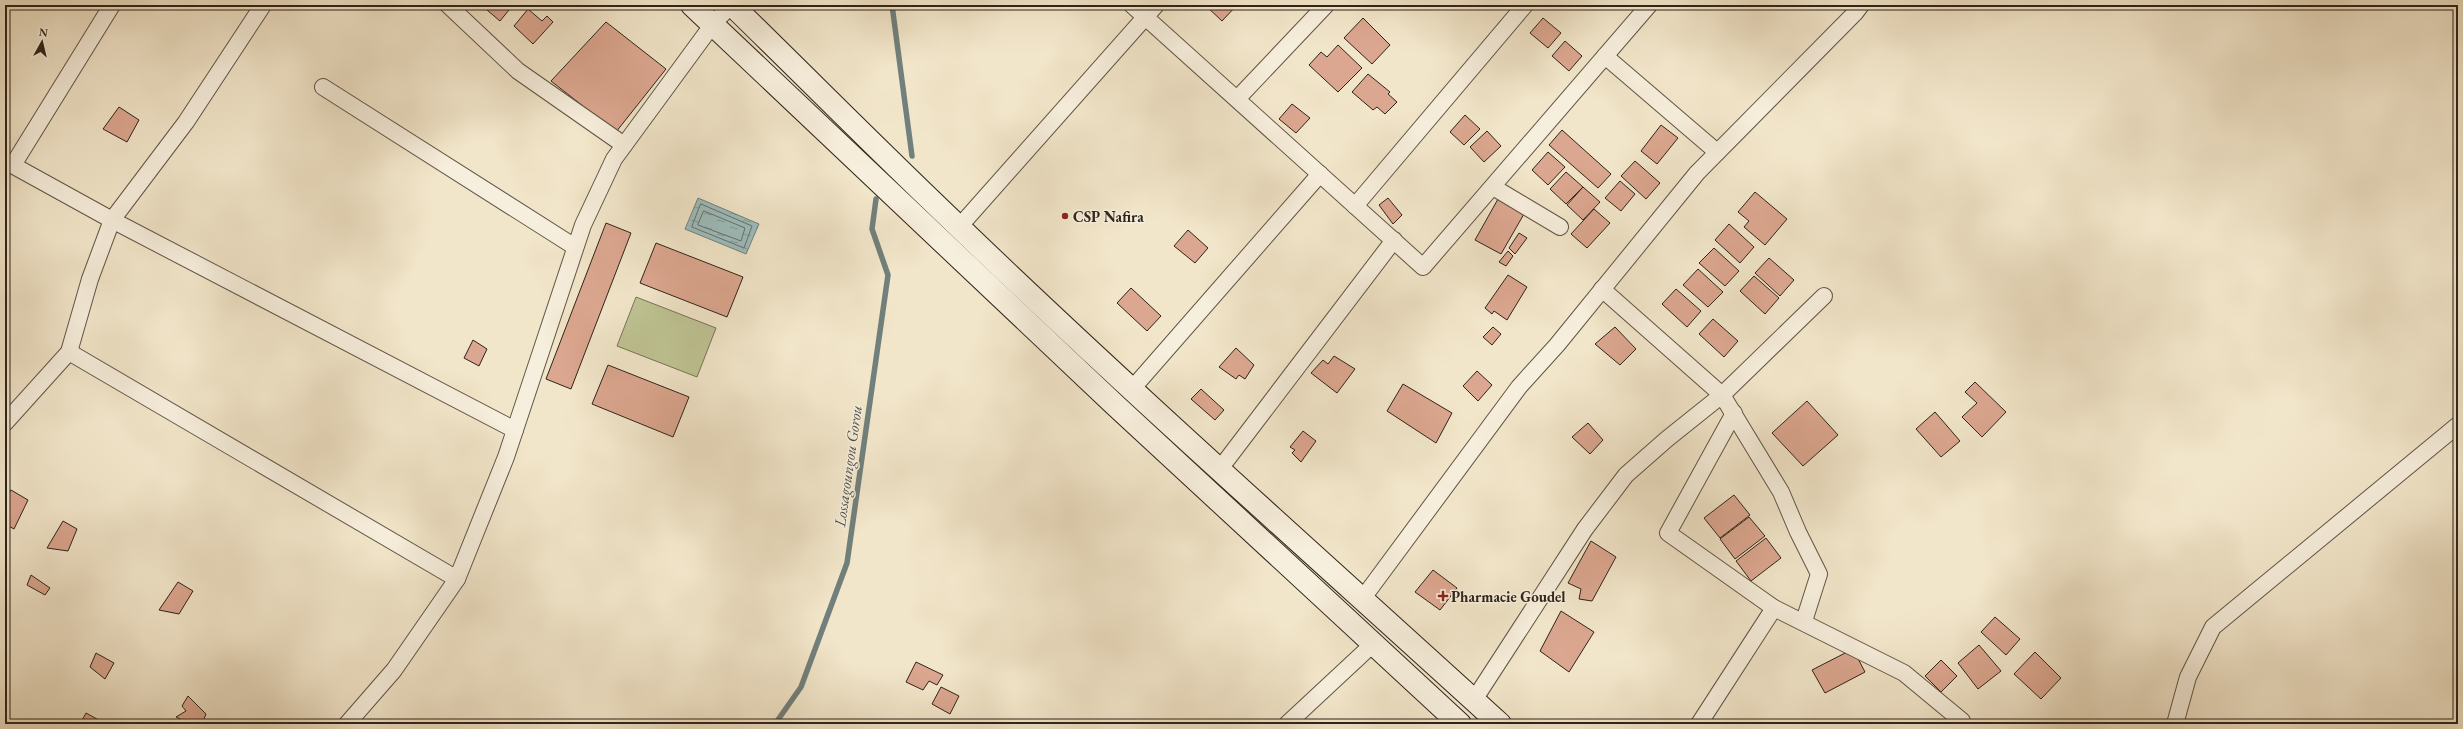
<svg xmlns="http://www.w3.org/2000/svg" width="2463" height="729" viewBox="0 0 2463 729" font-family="'EB Garamond',serif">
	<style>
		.pitch { fill: #bfc494; stroke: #777456 }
		.water { fill: url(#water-ripples); stroke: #71807c }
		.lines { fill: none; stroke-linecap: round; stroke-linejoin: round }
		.shore { stroke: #66706c; stroke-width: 1 }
		.stream { stroke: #71807c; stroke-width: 5.5 }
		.building { fill: #dca790; stroke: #2f2319 }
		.minor-casing { stroke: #605445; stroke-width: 18 }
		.secondary-casing { stroke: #2f2319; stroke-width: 24 }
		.minor { stroke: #f7efdd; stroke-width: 16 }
		.secondary { stroke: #f7efdd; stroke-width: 22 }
		.poi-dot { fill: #8f2418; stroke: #f7efdd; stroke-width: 1.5 }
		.labels { text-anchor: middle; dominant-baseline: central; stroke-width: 3; stroke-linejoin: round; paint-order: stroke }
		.poi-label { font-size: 15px; font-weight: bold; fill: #2f2319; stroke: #f7efdd; text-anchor: start }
		.water-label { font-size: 16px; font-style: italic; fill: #50524b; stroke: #f7efdd }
	</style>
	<defs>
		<pattern id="water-ripples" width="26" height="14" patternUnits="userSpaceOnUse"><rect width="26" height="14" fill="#9dbebe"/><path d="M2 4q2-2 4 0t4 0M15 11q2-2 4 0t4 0" fill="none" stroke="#809a9a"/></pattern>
	</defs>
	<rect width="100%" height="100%" fill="#f2e6ca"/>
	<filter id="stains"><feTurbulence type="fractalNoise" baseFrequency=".005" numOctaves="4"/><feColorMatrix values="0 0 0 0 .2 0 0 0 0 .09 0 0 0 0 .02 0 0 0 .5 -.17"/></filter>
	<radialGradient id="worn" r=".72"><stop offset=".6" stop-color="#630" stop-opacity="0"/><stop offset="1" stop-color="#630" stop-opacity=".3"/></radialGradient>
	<polygon class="pitch" points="636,297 716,328 697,377 617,346"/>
	<polygon class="water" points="698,198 759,224 746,254 685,229"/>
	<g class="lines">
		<g class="shore">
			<polygon points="701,204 752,226 744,248 692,227"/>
			<polygon points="704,211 745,228 741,241 698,225"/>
		</g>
		<g class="stream">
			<polyline points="892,5 912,156"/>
			<polyline points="775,724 801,687 847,563 888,275 872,229 876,199"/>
		</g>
	</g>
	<g class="building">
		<polygon points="481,5 513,5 500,21"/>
		<polygon points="1205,5 1237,5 1222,21"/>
		<polygon points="528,9 542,21 547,16 553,22 533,44 514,26"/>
		<polygon points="1363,18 1390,45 1372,64 1344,38"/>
		<polygon points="1543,18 1561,33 1548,48 1530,33"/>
		<polygon points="606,22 666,69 616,132 551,81"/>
		<polygon points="1565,41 1582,56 1569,71 1552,56"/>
		<polygon points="1338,45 1362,68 1338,92 1309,65 1321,52 1327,57"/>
		<polygon points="1368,74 1390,92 1388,94 1397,102 1385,114 1377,107 1373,110 1352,92"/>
		<polygon points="1292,104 1310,118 1296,133 1279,119"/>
		<polygon points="119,107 139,120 127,142 103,129"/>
		<polygon points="1465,115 1480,129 1464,145 1450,132"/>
		<polygon points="1661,125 1678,138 1657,164 1641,151"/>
		<polygon points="1562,130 1611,174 1598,188 1549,145"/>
		<polygon points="1487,131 1501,146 1484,162 1470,147"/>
		<polygon points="1548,152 1565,167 1548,185 1532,170"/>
		<polygon points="1635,161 1660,183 1646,199 1621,176"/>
		<polygon points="1566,172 1583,187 1566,204 1550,189"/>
		<polygon points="1620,181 1635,194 1621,211 1605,198"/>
		<polygon points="1583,187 1600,202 1583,220 1567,205"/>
		<polygon points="1755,192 1787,219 1765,245 1744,227 1749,221 1738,212"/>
		<polygon points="1388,198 1402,215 1393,224 1379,205"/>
		<polygon points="1498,199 1524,214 1501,254 1475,240"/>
		<polygon points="1594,209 1610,223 1587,248 1571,234"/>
		<polygon points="606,223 631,233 571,389 546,379"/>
		<polygon points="1729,224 1754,247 1740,263 1715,240"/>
		<polygon points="1188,230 1208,248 1195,263 1174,246"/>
		<polygon points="1519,233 1527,238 1515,254 1509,248"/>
		<polygon points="656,243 743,277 727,317 640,283"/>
		<polygon points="1714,248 1739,271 1725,286 1699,263"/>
		<polygon points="1508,251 1513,256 1506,266 1499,262"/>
		<polygon points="1769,258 1794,280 1780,296 1755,273"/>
		<polygon points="1698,269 1723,292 1708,307 1683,285"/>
		<polygon points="1508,275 1527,287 1507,320 1494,311 1492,314 1485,308"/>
		<polygon points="1754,276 1779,298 1765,314 1740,291"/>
		<polygon points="1131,288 1161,316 1147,331 1117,303"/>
		<polygon points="1676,289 1701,311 1687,327 1662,304"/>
		<polygon points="1713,319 1738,341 1724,357 1699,334"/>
		<polygon points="1493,327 1501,334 1492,345 1483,337"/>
		<polygon points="1615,327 1636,349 1620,365 1595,344"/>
		<polygon points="473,340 487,349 479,366 464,358"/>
		<polygon points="1236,348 1254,365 1245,379 1239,375 1236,379 1219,367"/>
		<polygon points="1334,356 1355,369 1337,393 1311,373 1323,360 1328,364"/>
		<polygon points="608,365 689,397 673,437 592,404"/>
		<polygon points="1477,371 1492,385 1478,401 1463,386"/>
		<polygon points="1975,382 2006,412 1982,437 1962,417 1977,403 1965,392"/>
		<polygon points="1403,384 1452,413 1436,443 1387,411"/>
		<polygon points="1201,389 1224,410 1215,420 1191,399"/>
		<polygon points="1807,401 1838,435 1803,466 1772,433"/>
		<polygon points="1935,412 1960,441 1941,457 1916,429"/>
		<polygon points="1588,423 1603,440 1590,454 1572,437"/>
		<polygon points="1303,431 1316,441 1301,462 1292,453 1295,450 1290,447"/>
		<polygon points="11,490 28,500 14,529 5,524 5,500"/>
		<polygon points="1734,495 1750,515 1720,538 1704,518"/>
		<polygon points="1749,517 1765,536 1735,559 1720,539"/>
		<polygon points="63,521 77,529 68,551 47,548"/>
		<polygon points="1766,538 1781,558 1751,581 1736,561"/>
		<polygon points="1591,541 1616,557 1592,601 1579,599 1581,589 1568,583"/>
		<polygon points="1433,570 1457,588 1440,610 1415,592"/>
		<polygon points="31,575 50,588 45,595 27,585"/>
		<polygon points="178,582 193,591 179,614 159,610"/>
		<polygon points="1561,611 1594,632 1569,672 1540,651"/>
		<polygon points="1995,617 2020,639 2006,655 1981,632"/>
		<polygon points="1979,645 2001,671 1978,689 1958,663"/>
		<polygon points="1853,649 1865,672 1825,693 1812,670"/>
		<polygon points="2035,652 2061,678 2041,699 2014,674"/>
		<polygon points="96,653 114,663 105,679 90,667"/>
		<polygon points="1941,660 1957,676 1941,692 1925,676"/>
		<polygon points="916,662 943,675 937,685 929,681 923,690 906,682"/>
		<polygon points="941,687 959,696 950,714 932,704"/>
		<polygon points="188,696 206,714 202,724 190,724 176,717 186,711 182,706"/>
		<polygon points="86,713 106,724 80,724"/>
	</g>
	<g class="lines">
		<g class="minor-casing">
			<g id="minor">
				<polyline points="448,5 518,71 624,145"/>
				<polyline points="1132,5 1423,267 1649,5"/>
				<polyline points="1605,56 1717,152"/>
				<polyline points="323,87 575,247"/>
				<polyline points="1237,99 1326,5"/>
				<polyline points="5,161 112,220 515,430"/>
				<polyline points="13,165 112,5"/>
				<polyline points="1493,187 1560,227"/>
				<polyline points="1355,206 1525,5"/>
				<polyline points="959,227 1156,5"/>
				<polyline points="1602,289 1722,395 1781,492 1798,532 1819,574 1804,621"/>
				<polyline points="69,352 457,579"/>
				<polyline points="1132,389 1320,174"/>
				<polyline points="1734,413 1668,533 1774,608 1904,673 1962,721 1963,724"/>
				<polyline points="5,423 69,352 90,279 112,220 186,122 263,5"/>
				<polyline points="1219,470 1394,240"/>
				<polyline points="1363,598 1519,387 1557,345 1697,173 1855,13 1861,5"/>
				<polyline points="1474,700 1585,529 1626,475 1667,439 1722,395 1824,296"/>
				<polyline points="347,724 394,670 457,579 506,457 583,225 614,159 713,24 731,5"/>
				<polyline points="1287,724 1373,644"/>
				<polyline points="1699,724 1774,608"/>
				<polyline points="2175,724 2188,677 2213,627 2458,425"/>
			</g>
		</g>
		<g class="secondary-casing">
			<g id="secondary">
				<polyline points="692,5 1114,404 1460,724"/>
				<path d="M732 5C808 79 882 154 959 227 1136 397 1319 559 1500 724"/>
			</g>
		</g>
		<use href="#minor" class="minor"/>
		<use href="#secondary" class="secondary"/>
	</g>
	<g class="poi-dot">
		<circle cx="1065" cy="216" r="4"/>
		<path d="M1441 590h4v4h4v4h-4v4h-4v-4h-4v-4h4z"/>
	</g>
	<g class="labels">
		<g class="poi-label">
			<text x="1073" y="216">CSP Nafira</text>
			<text x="1451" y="596">Pharmacie Goudel</text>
		</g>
		<g class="water-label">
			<text transform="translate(848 466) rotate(-82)">Lossagoungou Gorou</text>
		</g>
	</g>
	<rect width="2463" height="729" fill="none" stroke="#f2e6ca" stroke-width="20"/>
	<rect x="6" y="6" width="2451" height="717" fill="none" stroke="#2f2319" stroke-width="2"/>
	<rect x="10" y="10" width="2443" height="709" fill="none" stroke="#2f2319"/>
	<g transform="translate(42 42) rotate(8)" stroke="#f7efdd" stroke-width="3" paint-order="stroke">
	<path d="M0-3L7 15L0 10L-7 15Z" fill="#2f2319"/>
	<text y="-6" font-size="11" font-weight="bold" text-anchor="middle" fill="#2f2319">N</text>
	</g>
	<rect width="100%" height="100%" filter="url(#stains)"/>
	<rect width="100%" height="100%" fill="url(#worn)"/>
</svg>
